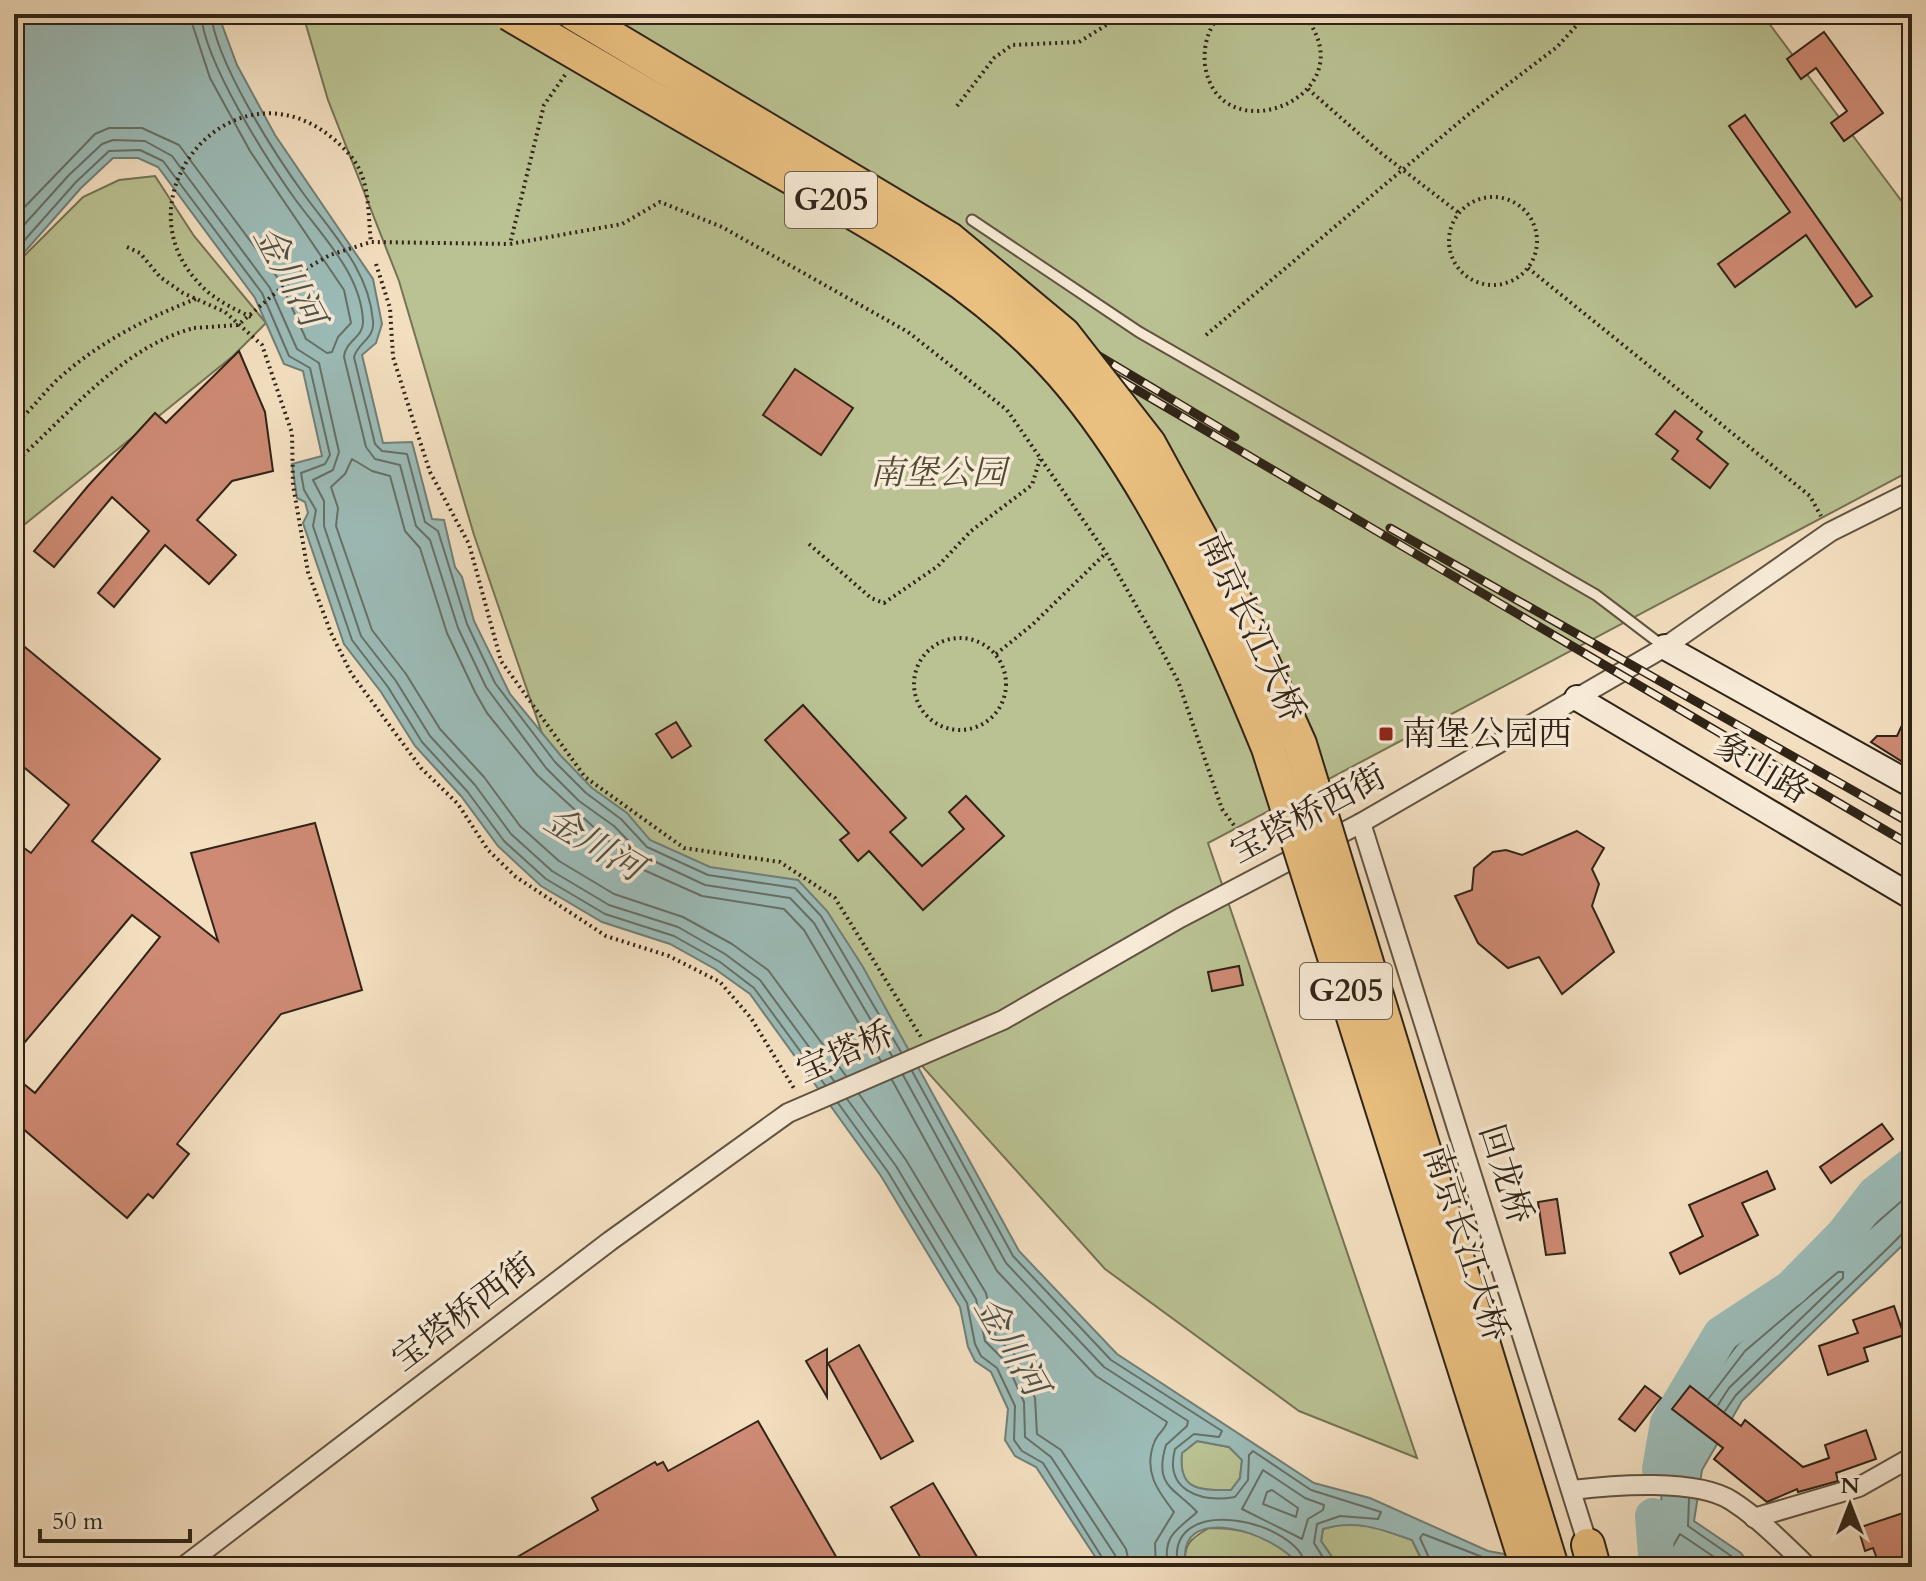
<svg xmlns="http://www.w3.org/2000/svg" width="1926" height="1581" viewBox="0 0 1926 1581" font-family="Cardo,'Noto Serif SC',serif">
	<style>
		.green { fill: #bac293; stroke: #757355; stroke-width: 2 }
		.water { fill: #9cbcb8; stroke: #717f78; stroke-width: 2; fill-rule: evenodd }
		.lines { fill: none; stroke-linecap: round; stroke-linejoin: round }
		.shore { stroke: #667068; stroke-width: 2 }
		.river { stroke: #9cbcb8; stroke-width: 36 }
		.building { fill: #ce8a74; stroke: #302417; stroke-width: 2 }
		.lane-casing { stroke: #615341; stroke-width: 13 }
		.street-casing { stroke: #615341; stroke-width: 22 }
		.secondary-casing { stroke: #302417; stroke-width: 28 }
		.highway-casing { stroke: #302417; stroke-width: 36 }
		.path { stroke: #302417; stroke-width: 4; stroke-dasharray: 2 4; stroke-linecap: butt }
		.lane { stroke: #f7ead6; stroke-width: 9 }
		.street { stroke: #f7ead6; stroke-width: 18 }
		.secondary { stroke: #f7ead6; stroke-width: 24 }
		.highway { stroke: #eac080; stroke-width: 32 }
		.rail-casing { stroke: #302417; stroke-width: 9 }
		.rail { stroke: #f7ead6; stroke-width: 6; stroke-dasharray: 18; stroke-linecap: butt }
		.highway-bridge-casing { stroke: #302417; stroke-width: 36; stroke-linecap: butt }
		.path-bridge { stroke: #302417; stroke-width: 4; stroke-dasharray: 2 4; stroke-linecap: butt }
		.highway-bridge { stroke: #eac080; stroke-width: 32 }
		.poi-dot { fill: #8f2418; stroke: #f7ead6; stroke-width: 3 }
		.labels { text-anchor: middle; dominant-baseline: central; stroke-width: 7; stroke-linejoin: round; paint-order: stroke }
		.shield { fill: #f7ead6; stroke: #6c5f50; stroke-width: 2 }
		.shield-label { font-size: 32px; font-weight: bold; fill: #302417 }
		.park-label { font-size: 34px; font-style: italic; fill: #524c36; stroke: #f7ead6 }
		.street-label { font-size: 34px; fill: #302417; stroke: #f7ead6 }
		.poi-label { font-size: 34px; fill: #302417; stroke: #f7ead6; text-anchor: start }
		.water-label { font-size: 36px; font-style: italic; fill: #505247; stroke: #f7ead6 }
	</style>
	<rect width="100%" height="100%" fill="#f3dfc0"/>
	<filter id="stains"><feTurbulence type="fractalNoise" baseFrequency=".0025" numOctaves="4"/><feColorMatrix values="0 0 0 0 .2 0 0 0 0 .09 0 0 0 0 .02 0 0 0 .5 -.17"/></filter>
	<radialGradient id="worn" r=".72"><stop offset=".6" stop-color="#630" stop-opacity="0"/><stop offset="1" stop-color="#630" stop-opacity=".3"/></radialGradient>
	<g class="green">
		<polygon points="308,14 1762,14 1912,215 1912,470 1208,843 1417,1458 1299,1411 1105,1269 868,1006 559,783 474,535 399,281 328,100 304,18"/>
		<polygon points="155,176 194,236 266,323 233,356 14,533 14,266 83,197 119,180"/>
		<path d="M1197 1441 1229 1447 1242 1460 1240 1478 1231 1490C1201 1490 1177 1492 1182 1453Z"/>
		<polygon points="1341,1524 1373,1526 1412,1540 1423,1563 1422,1567 1339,1567 1321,1541 1323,1529"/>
		<path d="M1209 1528C1243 1528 1279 1536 1300 1567H1186C1182 1545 1191 1538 1209 1528Z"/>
	</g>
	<g class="water">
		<path d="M14 14H218L237 65 275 135 373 279 382 324 376 343 362 355 383 443 412 442 432 519 444 520 455 567 462 577 474 621 510 694 561 756 592 788 627 813 650 840 710 867 798 880 827 911 863 967 1019 1251 1117 1354 1314 1483 1370 1498 1488 1551 1565 1565 1608 1567H1422L1423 1562 1412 1540C1381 1529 1355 1519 1323 1529L1321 1541 1339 1567H1300C1277 1532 1173 1499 1186 1567H1102L1036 1467 1015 1456 1005 1440 1008 1409 991 1372 975 1361 968 1347 960 1307 881 1176 750 994 715 969 670 944 602 922 541 886 498 846 461 796 415 746 381 692 344 644 303 523 308 513 305 502 297 498 292 464 322 456 303 371 284 364 255 298 158 167 138 158H113L81 188 14 264ZM1197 1441 1229 1447 1242 1460 1240 1478 1231 1490C1201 1490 1178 1492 1182 1453Z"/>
		<polygon points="1912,1181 1912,1236 1742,1401 1702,1470 1694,1521 1741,1553 1751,1567 1637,1567 1652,1549 1659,1530 1663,1474 1682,1411 1700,1376 1732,1339"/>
	</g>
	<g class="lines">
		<g class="shore">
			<path d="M201 14C204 61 267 160 295 199 322 236 361 274 363 321 364 337 345 341 344 357L366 447 375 459 400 465 416 526 430 540 458 628 486 687 546 768 579 801 614 826 643 856 705 885 790 898 814 923 892 1056"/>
			<path d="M211 14C216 62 274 153 303 193 332 233 369 270 373 321 375 339 358 342 354 357L375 444 382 451 407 454 425 522 438 531 467 624 495 683 555 762 586 793 621 819 647 847 708 875 795 888 821 916 901 1052"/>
			<polyline points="14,218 95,134 109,128 142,128 179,145 280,281 306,339 327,353 332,352 338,337 351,323 344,290 250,151 210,78 189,14"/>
			<polyline points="14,236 69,175 102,144 113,140 145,141 172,156 270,288 297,349 319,363 339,452 333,470 313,480 324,501 324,526 361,636 396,681 430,736 475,785 511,834 552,871 609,905 678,927 725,954 760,980 834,1081"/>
			<polyline points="14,252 76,182 109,151 140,150 163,161 262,293 289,356 310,368 330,455 325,464 301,473 304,490 316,510 313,526 352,640 388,687 422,742 467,791 504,841 546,879 605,914 674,936 720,962 754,988 825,1085"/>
			<path d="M912 1071 1013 1256 1111 1360 1222 1431 1219 1437 1194 1434 1175 1449C1164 1490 1200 1503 1235 1497L1248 1480 1249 1455 1253 1451 1311 1490 1381 1512 1378 1519 1340 1516 1317 1524 1314 1543 1329 1567"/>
			<path d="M903 1075 1006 1263 1104 1367 1188 1421 1187 1426 1166 1445C1153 1488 1176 1488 1197 1512 1178 1530 1162 1534 1168 1567"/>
			<polyline points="846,1076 768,970 732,944 683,917 614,894 559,861 520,826 484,777 440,729 406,674 372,630 336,526 338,508 331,487 345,474 352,459 372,471 390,476 405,531 420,548 447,633 475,692 487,713 537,775 637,867 702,896 784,909 804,930 881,1061"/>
			<path d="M892 1080 997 1271 1096 1376 1167 1422C1165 1430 1157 1434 1154 1443 1143 1472 1158 1491 1174 1512L1155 1543 1156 1567"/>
			<polyline points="859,1094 906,1160 986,1293 996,1337 1016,1356 1035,1398 1037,1434 1061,1450 1126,1549 1130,1567"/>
			<polyline points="847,1099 896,1166 976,1299 985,1341 1006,1362 1024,1402 1025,1437 1051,1457 1115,1555 1118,1567"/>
			<polyline points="838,1103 888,1172 967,1303 975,1344 981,1356 997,1368 1015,1406 1014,1440 1022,1451 1043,1463 1108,1567"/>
			<polyline points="1701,1392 1738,1344 1912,1192"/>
			<polyline points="1709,1398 1745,1351 1838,1272 1843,1272 1843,1278 1729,1388 1718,1405"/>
			<polyline points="1725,1411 1736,1395 1891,1245 1904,1232 1912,1231"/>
			<polygon points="1263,1470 1305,1498 1324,1505 1323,1510 1308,1519 1302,1539 1242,1509"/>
			<polygon points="1272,1490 1298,1508 1296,1517 1263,1504 1267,1492"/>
			<polyline points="1689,1499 1688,1526 1734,1558 1741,1567"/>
			<path d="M1178 1567C1163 1490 1300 1520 1306 1567"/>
			<polyline points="1430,1567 1430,1560 1420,1538 1423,1534 1485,1558 1507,1562"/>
			<polyline points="1661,1567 1680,1534 1729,1567"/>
		</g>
		<g class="river">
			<polyline points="1660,1469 1668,1423 1721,1334 1791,1288 1844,1234 1875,1194 1912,1165"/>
			<polyline points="1653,1516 1657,1567"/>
		</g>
	</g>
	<g class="building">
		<polygon points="1824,32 1883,113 1844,141 1831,123 1847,111 1816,68 1801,79 1787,59"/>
		<polygon points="1745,115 1872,296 1856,307 1806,235 1735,287 1718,264 1790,212 1729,126"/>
		<polygon points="239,351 265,412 273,471 232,481 197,520 236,555 209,584 165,545 114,607 98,593 149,531 112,497 54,567 34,551 88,486 155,413 166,423"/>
		<polygon points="795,369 853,408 821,455 763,415"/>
		<polygon points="1675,411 1702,432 1697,439 1728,464 1710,488 1672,459 1678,451 1656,434"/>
		<polygon points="14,638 160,759 92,841 218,941 191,853 315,823 362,990 281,1014 177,1144 189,1154 153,1198 148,1194 127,1218 14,1121 14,1076 35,1093 160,937 132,915 14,1055 14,879 21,871 14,860 24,848 31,853 69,805 14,759"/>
		<polygon points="1912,704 1912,768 1871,742 1877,736 1897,736"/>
		<polygon points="803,705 906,818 890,832 922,866 964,829 949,812 966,796 1004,836 923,910 869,851 858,861 840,840 849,833 765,740"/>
		<polygon points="676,722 691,746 672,758 656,734"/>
		<polygon points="1577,831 1604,848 1592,869 1599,884 1592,906 1614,952 1562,994 1539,957 1508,968 1478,943 1455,896 1472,890 1474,868 1493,852 1506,850 1522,855"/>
		<polygon points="1239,966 1243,985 1212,991 1208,972"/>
		<polygon points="1882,1124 1893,1139 1831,1183 1820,1167"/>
		<polygon points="1767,1171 1775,1189 1742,1203 1758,1235 1680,1274 1670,1253 1703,1236 1689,1205"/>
		<polygon points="1557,1199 1565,1253 1546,1255 1538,1202"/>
		<polygon points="1894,1306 1904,1335 1864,1348 1868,1361 1828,1375 1819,1346 1858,1333 1853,1320"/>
		<polygon points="859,1345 913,1441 881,1459 828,1363"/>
		<polygon points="827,1349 827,1397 806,1361"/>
		<polygon points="1645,1386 1661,1398 1635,1431 1619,1419"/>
		<polygon points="1690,1386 1741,1426 1745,1420 1803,1467 1829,1458 1825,1445 1866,1430 1876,1459 1836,1473 1838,1481 1798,1492 1797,1489 1767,1502 1714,1459 1723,1448 1672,1409"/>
		<polygon points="758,1421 842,1567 500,1567 598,1510 592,1498 655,1462 657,1465 663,1462 668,1471"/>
		<polygon points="933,1483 983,1567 926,1567 891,1507"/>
		<polygon points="1906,1512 1912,1534 1903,1537 1911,1561 1880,1567 1873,1548 1865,1551 1858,1528"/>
	</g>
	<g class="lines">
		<g class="lane-casing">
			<polyline id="lane" points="972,220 1139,332 1596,595 1663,646"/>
		</g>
		<g class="street-casing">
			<g id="street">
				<polyline points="1361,823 1588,1545"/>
				<path d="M1572 1490C1613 1485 1697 1478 1732 1501 1760 1519 1784 1544 1808 1567"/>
				<polyline points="1754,1518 1859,1487 1912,1457"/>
				<polyline points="183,1567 610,1241 788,1113 1003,1020 1180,918 1361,823 1665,647 1830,532 1912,491"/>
			</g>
		</g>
		<g class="secondary-casing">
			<g id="secondary">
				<polyline points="1665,647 1912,785"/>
				<polyline points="1577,698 1912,897"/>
			</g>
		</g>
		<g class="highway-casing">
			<polyline id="highway" points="1588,1545 1594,1567"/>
		</g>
		<g class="path">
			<path d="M1221 14C1208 28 1203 46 1205 65 1218 157 1372 96 1303 14"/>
			<polyline points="565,75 544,105 510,244 622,224 660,202 722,227 908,332 1007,410 1106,553 1157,642 1178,681 1222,809 1258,858"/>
			<polyline points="1308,89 1381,153 1459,213"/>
			<polyline points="957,106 994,58 1012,45 1079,42 1124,14"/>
			<circle cx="1493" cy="241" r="44"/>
			<polyline points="127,247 140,253 160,277 183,293 225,312 262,345 292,433 293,485 308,572 331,633 351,673 421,768 458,804 488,850 516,877 606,936 669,956 720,982 751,1018 795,1090"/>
			<polyline points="376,264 390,308 393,357 413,420 430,472 469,544 501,661 585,777 684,848 780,862 835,898 921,1037"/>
			<polyline points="1528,268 1810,496 1821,516"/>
			<path d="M251 317C230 307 211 298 196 280 121 195 228 66 323 131 335 139 349 152 357 165 370 187 368 218 371 242"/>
			<polyline points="1206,335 1470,113 1557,47 1587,14"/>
			<path d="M14 425C30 411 42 395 57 380 98 343 144 319 196 299"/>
			<polyline points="14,449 22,456"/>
			<path d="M14 463C70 414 120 348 194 328"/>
			<polyline points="809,544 871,598 884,603 938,566 971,531 1032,485 1040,459"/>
			<circle cx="960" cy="684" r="46"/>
			<polyline points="996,654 1032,625 1106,553"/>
		</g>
		<use href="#lane" class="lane"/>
		<use href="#street" class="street"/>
		<use href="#secondary" class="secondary"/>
		<use href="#highway" class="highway"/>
		<g class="rail-casing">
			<g id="rail">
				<polyline points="498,14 1912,846"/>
				<polyline points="525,14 1235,437"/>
				<polyline points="1390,528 1912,824"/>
			</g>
		</g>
		<use href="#rail" class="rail"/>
		<g class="highway-bridge-casing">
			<g id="highway-bridge">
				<path d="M509 14C596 65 683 116 771 166 876 226 980 281 1061 373 1150 475 1217 623 1268 748L1527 1567"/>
				<polyline points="574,14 950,239 1064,334 1149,443 1236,602 1300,744 1552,1567"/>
			</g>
		</g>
		<polyline class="path-bridge" points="194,328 238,325 300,272 330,255 371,242 510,244"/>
		<use href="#highway-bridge" class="highway-bridge"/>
	</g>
	<rect class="poi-dot" x="1378" y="726" width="16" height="16" rx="4"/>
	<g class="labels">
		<g class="shield">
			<rect x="785" y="172" width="92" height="56" rx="6"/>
			<rect x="1300" y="963" width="92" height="56" rx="6"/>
		</g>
		<g class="shield-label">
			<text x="831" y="200">G205</text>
			<text x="1346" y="991">G205</text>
		</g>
		<g class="park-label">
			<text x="938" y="473">南堡公园</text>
		</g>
		<g class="street-label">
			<text transform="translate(1252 627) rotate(65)">南京长江大桥</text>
			<text transform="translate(1762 768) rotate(31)">象山路</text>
			<text transform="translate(1308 814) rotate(-28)">宝塔桥西街</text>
			<text transform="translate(845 1052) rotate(-24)">宝塔桥</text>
			<text transform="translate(1506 1174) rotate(72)">回龙桥</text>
			<text transform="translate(1466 1243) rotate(72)">南京长江大桥</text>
			<text transform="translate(464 1312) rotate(-37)">宝塔桥西街</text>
		</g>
		<g class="poi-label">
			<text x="1402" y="734">南堡公园西</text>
		</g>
		<g class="water-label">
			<text transform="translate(289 276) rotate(62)">金川河</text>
			<text transform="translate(594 844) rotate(31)">金川河</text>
			<text transform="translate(1011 1346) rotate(60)">金川河</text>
		</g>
	</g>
	<rect width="1926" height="1581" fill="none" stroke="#f3dfc0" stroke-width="48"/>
	<rect x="16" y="16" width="1894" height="1549" fill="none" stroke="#302417" stroke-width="4"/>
	<rect x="24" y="24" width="1878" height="1533" fill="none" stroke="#302417" stroke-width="2"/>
	<g transform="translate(1850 1505)" stroke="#f7ead6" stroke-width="6" paint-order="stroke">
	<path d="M0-6L14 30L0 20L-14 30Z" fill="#302417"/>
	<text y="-12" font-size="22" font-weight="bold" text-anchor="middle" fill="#302417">N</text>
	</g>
	<path d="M40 1529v12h150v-12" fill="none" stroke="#302417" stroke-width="4"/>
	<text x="52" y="1529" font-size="24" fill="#302417" stroke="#f7ead6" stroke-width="6" paint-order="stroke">50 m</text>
	<rect width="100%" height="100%" filter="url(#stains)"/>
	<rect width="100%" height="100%" fill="url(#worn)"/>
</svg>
